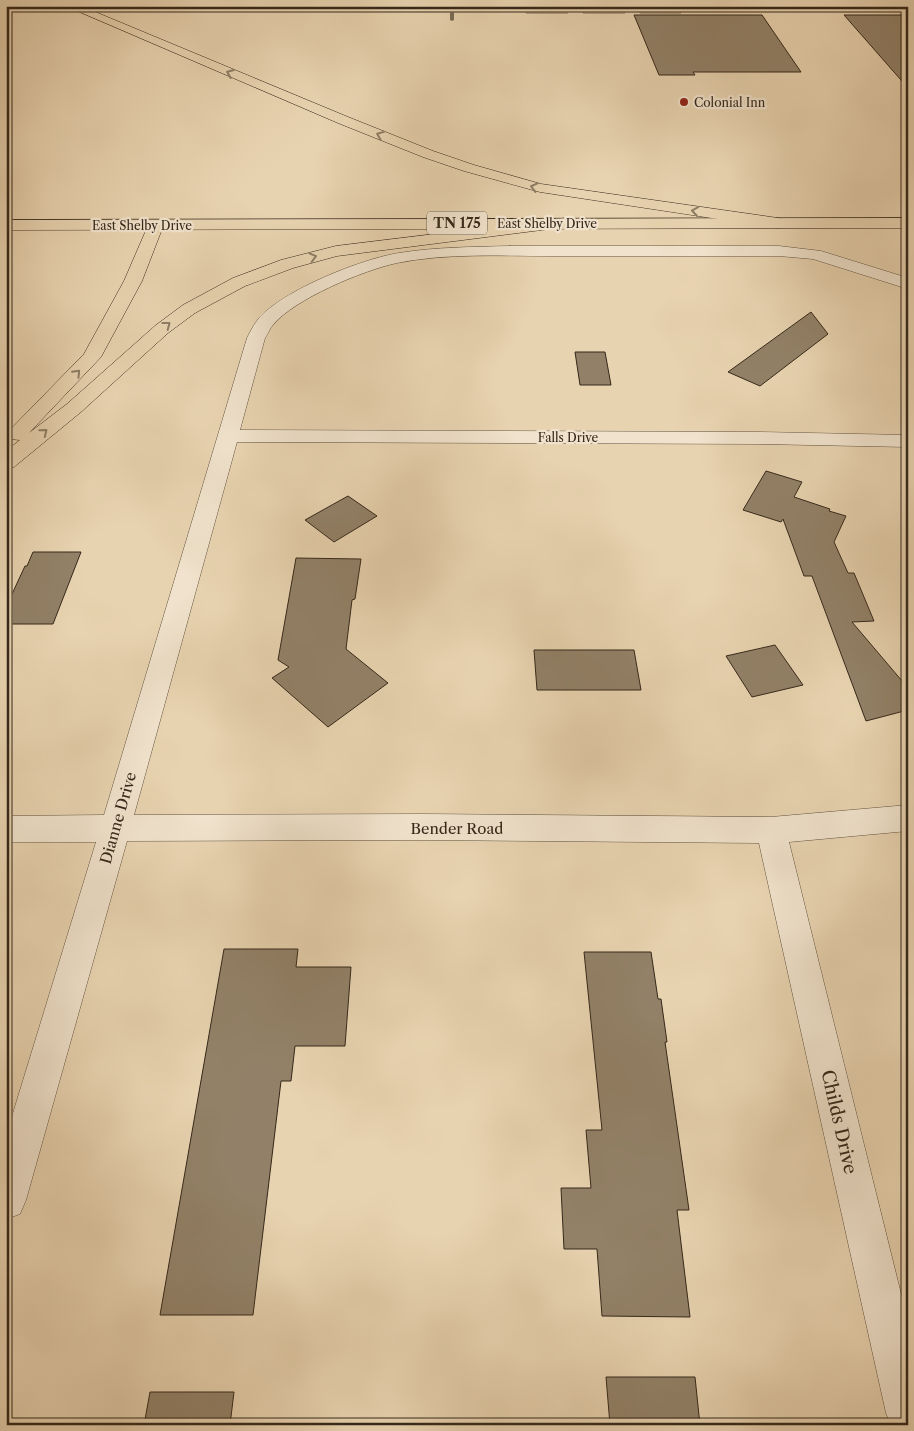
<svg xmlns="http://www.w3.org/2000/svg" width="914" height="1431" viewBox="0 0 914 1431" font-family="'Libre Caslon Text',serif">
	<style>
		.green { fill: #cab696; stroke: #806f58 }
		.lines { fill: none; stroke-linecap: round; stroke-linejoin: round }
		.stream { fill: #7c6c55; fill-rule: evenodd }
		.building { fill: #928168; stroke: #35281a }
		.minor-casing { stroke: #625340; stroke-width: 1 }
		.major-casing { stroke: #35281a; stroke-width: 1 }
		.highway-casing { stroke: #35281a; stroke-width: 1 }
		.minor { fill: #f0e2cc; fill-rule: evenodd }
		.major { fill: #e8d3b0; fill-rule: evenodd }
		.highway { fill: #e8d3b0; fill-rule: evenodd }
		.oneway { stroke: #8e7e65 }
		.poi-dot { fill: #8f2418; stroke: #f0e2cc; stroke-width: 2 }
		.labels { text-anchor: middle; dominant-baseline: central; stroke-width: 4.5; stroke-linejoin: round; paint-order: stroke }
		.far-poi-label { font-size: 12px; fill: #35281a; stroke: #f0e2cc; text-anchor: start }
		.far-street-label { font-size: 12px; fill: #35281a; stroke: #f0e2cc }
		.shield { fill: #f0e2cc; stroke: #6d604f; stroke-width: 1 }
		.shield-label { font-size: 14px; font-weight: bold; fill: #35281a }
		.street-label { font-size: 15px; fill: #35281a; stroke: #f0e2cc }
		.near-street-label { font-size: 18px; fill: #35281a; stroke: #f0e2cc }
	</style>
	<rect width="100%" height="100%" fill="#e8d3b0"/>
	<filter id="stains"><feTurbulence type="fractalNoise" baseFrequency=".004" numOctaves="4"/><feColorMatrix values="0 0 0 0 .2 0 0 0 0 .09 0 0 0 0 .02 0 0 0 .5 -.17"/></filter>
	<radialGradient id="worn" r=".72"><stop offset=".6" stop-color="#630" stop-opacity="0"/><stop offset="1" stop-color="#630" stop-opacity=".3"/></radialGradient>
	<g class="green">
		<polygon points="528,6 564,6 568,13 526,13"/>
		<polygon points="584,6 621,6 625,13 583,13"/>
		<polygon points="638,6 678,6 681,13 640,13"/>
	</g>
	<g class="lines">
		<polygon class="stream" points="450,6 454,6 454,20 452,21 450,20"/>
	</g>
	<g class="building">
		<polygon points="634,15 762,15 801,72 693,72 695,75 659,75"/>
		<polygon points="844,15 908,15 908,88"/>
		<polygon points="811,312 828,334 760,386 728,372"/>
		<polygon points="575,352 605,352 611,385 580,385"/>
		<polygon points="766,471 802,482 794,497 830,509 829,511 846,516 834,542 848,573 854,573 874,621 852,622 908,688 908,710 866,721 812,576 804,576 783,519 781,522 743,510"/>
		<polygon points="348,496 377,516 334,542 305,520"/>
		<polygon points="33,552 81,552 53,624 6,624 6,607 25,566 27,566"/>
		<polygon points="296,558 361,559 355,599 352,600 346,649 388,683 328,727 272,678 289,667 278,660"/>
		<polygon points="775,645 803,685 752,697 726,656"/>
		<polygon points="534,650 634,650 641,690 537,690"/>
		<polygon points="224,949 298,949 296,967 351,967 345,1046 295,1046 291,1081 281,1081 253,1315 160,1315"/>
		<polygon points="584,952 651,952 658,999 661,999 667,1042 665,1042 689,1210 677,1210 690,1317 602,1316 597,1249 564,1249 561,1188 591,1188 586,1130 602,1130"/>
		<polygon points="606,1377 695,1377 700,1425 610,1425"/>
		<polygon points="150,1392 234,1392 230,1425 144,1425"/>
	</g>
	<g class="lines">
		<g class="minor-casing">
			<path id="minor" d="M510 246H779L821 251 908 278V289L813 259 779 256C703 256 628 256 552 256 502 256 446 253 397 263 364 270 294 299 273 325 270 328 268 334 265 338L240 430 759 432 907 435 908 447 759 444 237 442 134 815 423 814 771 817 908 805V831L789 842 908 1322V1425H891L886 1413 759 843 423 840 127 841 26 1200 20 1214 6 1219V1136L96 842H6V816L104 815 247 338C250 332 254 324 259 318 284 290 361 259 399 253 436 247 473 247 510 246Z"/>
		</g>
		<g class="major-casing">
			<polygon id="major" points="908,218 908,228 6,230 6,220"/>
		</g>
		<g class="highway-casing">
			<g id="highway">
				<polygon points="66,6 81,6 348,117 433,151 474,165 541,184 778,218 784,220 786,223 784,226 778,228 540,192 464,171 423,157 338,123"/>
				<polygon points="567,218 573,220 575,223 573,226 337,256 293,268 245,286 195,313 168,333 81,412 14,467 6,469 6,451 20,440 9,439 6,434 84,354 124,281 150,221 162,221 164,224 142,281 101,357 29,433 67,404 156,325 183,305 233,278 281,260 336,246"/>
			</g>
		</g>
		<use href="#minor" class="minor"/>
		<use href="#major" class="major"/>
		<use href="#highway" class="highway"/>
	</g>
	<defs><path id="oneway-chevron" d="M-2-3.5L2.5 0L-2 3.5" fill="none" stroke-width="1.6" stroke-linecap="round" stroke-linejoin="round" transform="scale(1.25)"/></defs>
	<g class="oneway">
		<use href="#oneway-chevron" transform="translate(230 73) rotate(-157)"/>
		<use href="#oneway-chevron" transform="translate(380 135) rotate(-158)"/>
		<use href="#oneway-chevron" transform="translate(534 187) rotate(-166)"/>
		<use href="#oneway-chevron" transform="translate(695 211) rotate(-172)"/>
		<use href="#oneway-chevron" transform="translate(313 257) rotate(-15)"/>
		<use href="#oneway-chevron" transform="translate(167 325) rotate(-37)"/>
		<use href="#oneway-chevron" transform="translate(77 373) rotate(-46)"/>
		<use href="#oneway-chevron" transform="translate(44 432) rotate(-39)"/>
	</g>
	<circle class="poi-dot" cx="684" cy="102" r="5"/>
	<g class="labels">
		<g class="far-poi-label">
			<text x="694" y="102">Colonial Inn</text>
		</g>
		<g class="far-street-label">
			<text x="547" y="223">East Shelby Drive</text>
			<text x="142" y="225">East Shelby Drive</text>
			<text x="568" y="437">Falls Drive</text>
		</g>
		<rect class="shield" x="427" y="211.5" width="60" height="23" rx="4"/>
		<g class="shield-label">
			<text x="457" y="223">TN 175</text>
		</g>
		<g class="street-label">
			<text transform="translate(118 818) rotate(-74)">Dianne Drive</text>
			<text x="457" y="828">Bender Road</text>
		</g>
		<g class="near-street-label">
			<text transform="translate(839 1122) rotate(77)">Childs Drive</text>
		</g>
	</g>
	<rect width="914" height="1431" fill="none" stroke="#e8d3b0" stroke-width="25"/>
	<rect x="8" y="8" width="899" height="1416" fill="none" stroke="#35281a" stroke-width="2.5"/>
	<rect x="12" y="12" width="889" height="1406" fill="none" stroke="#35281a"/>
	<rect width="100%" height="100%" filter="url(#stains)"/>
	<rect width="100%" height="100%" fill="url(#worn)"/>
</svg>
